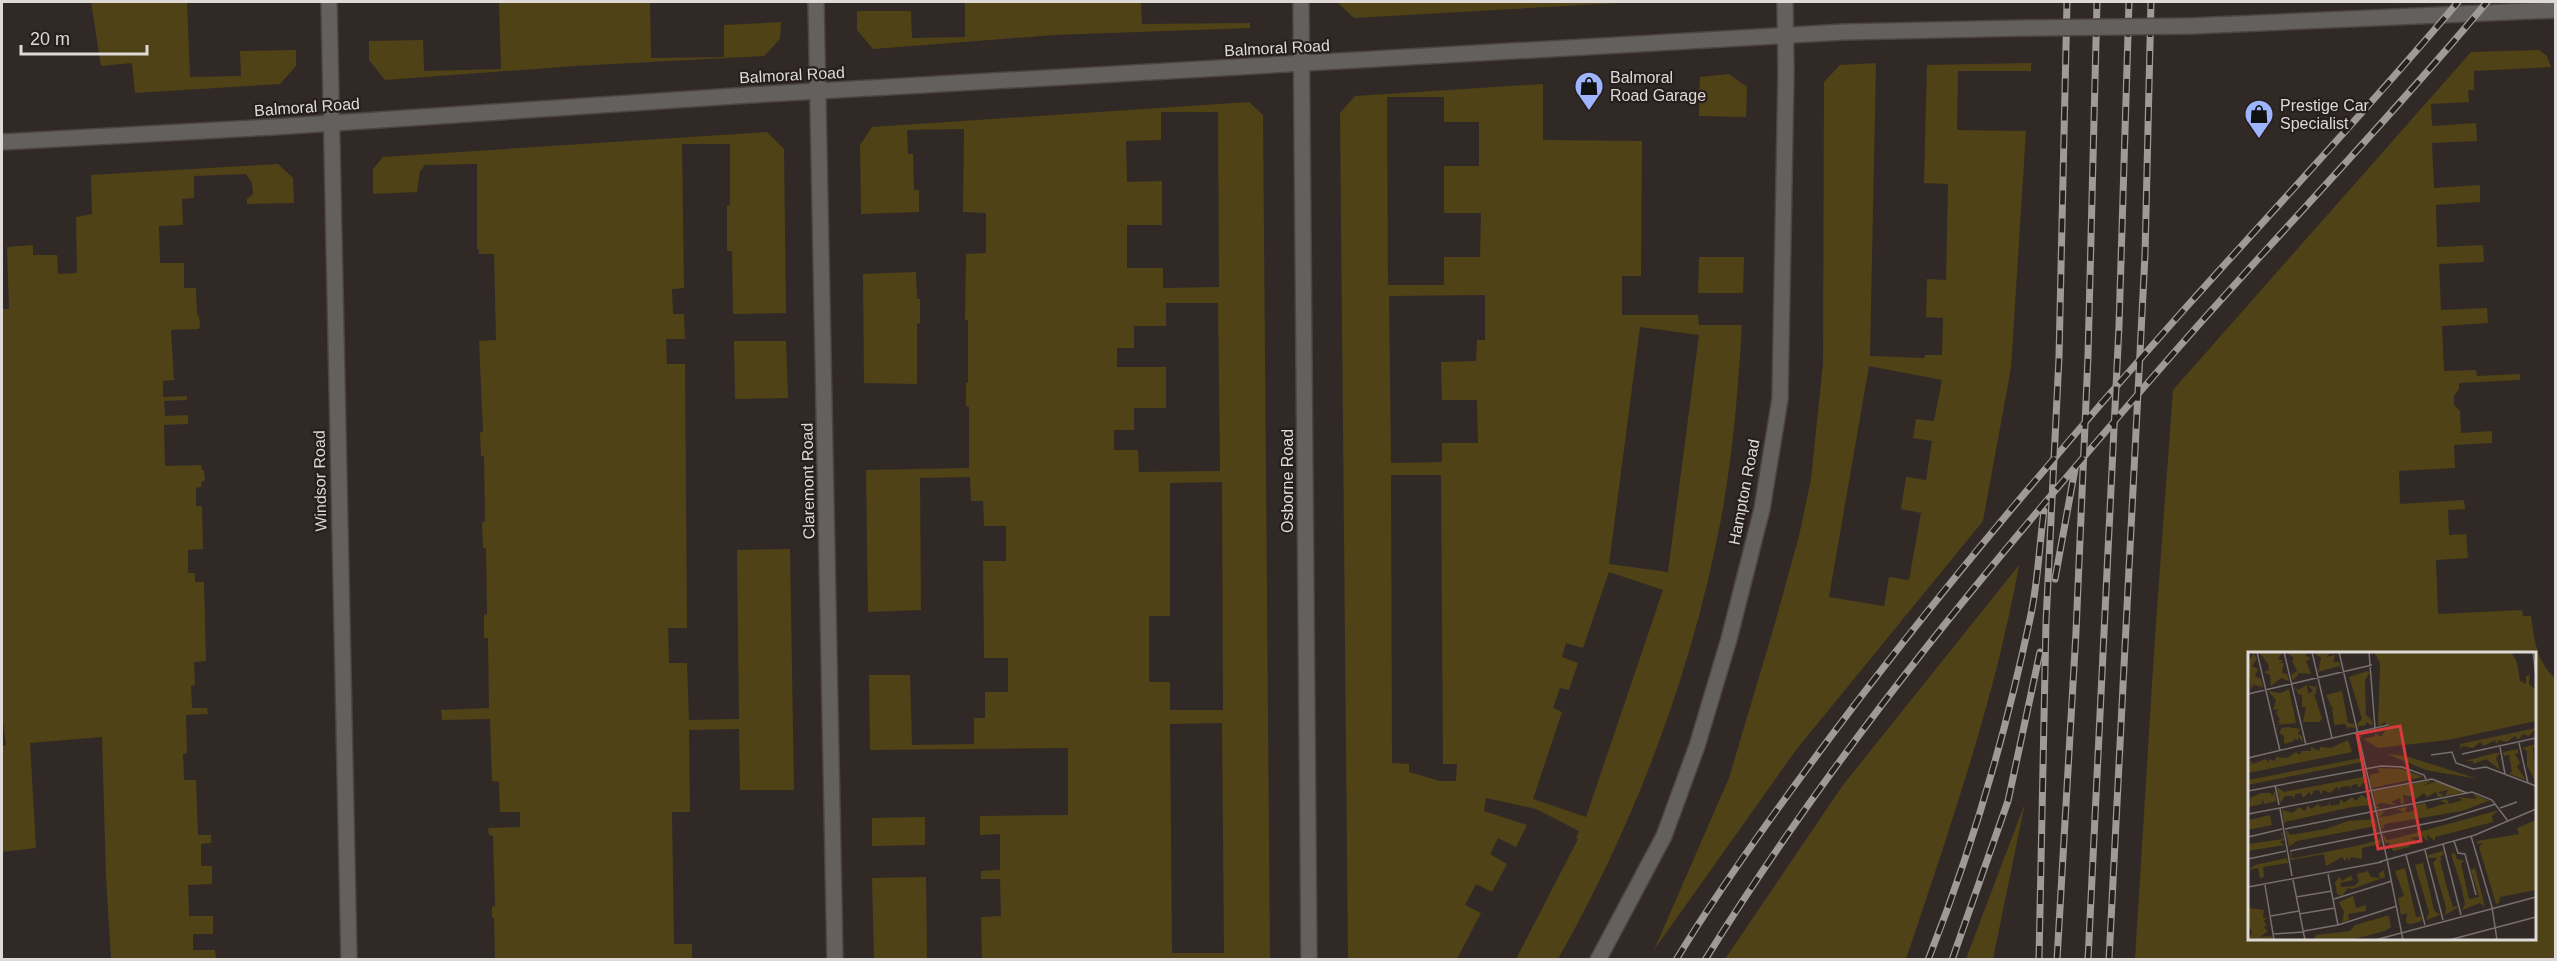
<svg xmlns="http://www.w3.org/2000/svg" width="2557" height="961" viewBox="0 0 2557 961" font-family="Arial,sans-serif">
	<style>
		.green { fill: #4f4217; fill-rule: evenodd }
		.lines { fill: none; stroke-linecap: round; stroke-linejoin: round }
		.minor-casing { stroke: #4d4542; stroke-width: 18 }
		.tertiary-casing { stroke: #4d4542; stroke-width: 18 }
		.minor { stroke: #63605e; stroke-width: 15 }
		.tertiary { stroke: #63605e; stroke-width: 15 }
		.rail-casing { stroke: #a09a97; stroke-width: 7 }
		.rail { stroke: #271f1d; stroke-width: 4.5; stroke-dasharray: 14; stroke-linecap: butt }
		.tertiary-bridge-casing { stroke: #4d4542; stroke-width: 18; stroke-linecap: butt }
		.tertiary-bridge { stroke: #63605e; stroke-width: 15 }
		.labels { text-anchor: middle; dominant-baseline: central; stroke-width: 4.5; stroke-linejoin: round; paint-order: stroke }
		.street-label { font-size: 16px; fill: #dfd9d7; stroke: #271f1d }
		.poi-label { font-size: 16px; fill: #dfd9d7; stroke: #271f1d; text-anchor: start }
		.inset-road { fill: none; stroke: #776f6d; stroke-width: 1.5 }
		.view { fill: #d73a3a; fill-opacity: 0.15; stroke: #d73a3a; stroke-width: 3 }
		.inset-edge { fill: none; stroke: #dfd9d7; stroke-width: 3 }
	</style>
	<rect width="100%" height="100%" fill="#312926"/>
	<g class="green">
		<polygon points="91,2 187,2 190,77 241,76 240,51 296,50 296,66 280,84 135,93 132,63 101,66"/>
		<polygon points="474,2 650,2 651,58 724,57 724,25 781,22 780,39 764,56 575,66 385,80 369,60 369,41 423,40 424,71 501,69 499,2"/>
		<polygon points="965,2 1141,3 1142,24 1250,23 1250,28 1054,35 873,49 857,30 857,11 911,11 912,38 965,37"/>
		<polygon points="1376,2 1635,2 1354,18 1338,3"/>
		<path d="M2539 50 2547 56 2551 67 2474 71V90H2468L2469 102 2431 104 2432 126 2476 123 2477 141 2432 143 2434 188 2480 185V202L2436 205 2437 247 2483 245 2484 262 2439 264 2441 310 2487 308 2488 323 2442 326 2444 371 2476 370 2477 376 2520 374V380L2459 383V389L2454 396V405L2460 411 2461 433 2492 431V443L2454 445 2455 468 2399 471 2400 504 2464 500 2465 509 2448 510 2449 535 2466 534 2468 558 2436 560 2438 614 2522 610 2523 616H2531C2534 639 2537 663 2555 678V959H2135L2155 636 2173 390 2471 52ZM2250 654H2534V938H2250Z"/>
		<path d="M1876 63 1870 356 1924 358 1925 355H1942L1943 318 1926 317 1927 279 1946 280 1948 184 1924 183 1927 65 2031 63V71H1958L1957 130 2026 131 2011 368 1983 521 1796 750 1654 950 1729 778 1773 630 1799 536 1811 479 1823 363 1824 82 1840 65ZM1869 366 1942 380 1934 421 1916 419 1913 438 1932 441 1926 480 1906 477 1901 509 1921 513 1909 580 1889 577 1884 606 1829 597Z"/>
		<polygon points="1729,74 1747,87 1746,117 1699,116 1700,77"/>
		<path d="M1543 84V140L1642 141 1641 276H1622V315H1698L1699 325H1742C1738 390 1733 455 1721 519 1692 673 1635 823 1558 959H1516L1578 839 1576 838 1579 831 1536 809 1486 798 1484 811 1527 825 1516 847 1498 838 1490 854 1507 864 1492 892 1476 884 1465 905 1481 913 1457 959H1348L1340 113 1355 96ZM1387 97H1444V122H1479V166H1444V213H1481L1480 257H1444V285H1388ZM1485 295V340H1477L1476 361 1441 362 1442 400H1477L1478 443H1442V462L1391 463 1389 296ZM1640 327 1699 335 1668 572 1609 564ZM1391 475H1441L1443 764H1457L1456 781H1440L1409 772V764L1392 763ZM1609 572 1663 590 1586 817 1533 799 1562 712 1553 708 1560 688 1569 690 1578 663 1562 657 1566 643 1583 648Z"/>
		<path d="M1249 102 1263 115 1270 959H982L981 917 1001 916 1000 879H981V871L1000 870V834L980 835V816L1068 815V748L870 750 869 675H910L912 745 974 744V718H985V692H1008V658H984L983 561H1006V526H984L983 501H971L970 477 920 478 921 610 868 612 866 470 969 468V407L966 406V383H968V320H965L966 254 986 253V213L963 212 964 129 907 130 908 154H913L914 190H919V212L861 214 860 145 872 127ZM1161 112H1218L1219 287 1163 288V268H1127V225H1162V181L1127 182 1126 141 1161 140ZM1218 303 1220 471 1139 472 1138 450H1114V430H1134V408H1166V367H1117V348H1134V326H1166V303ZM1222 482 1223 710H1170V682H1149V616H1170V483ZM1222 723 1224 953H1172L1170 724Z"/>
		<polygon points="767,132 784,149 786,313 733,314 732,251 727,251 727,206 730,205 730,144 682,144 684,288 672,289 673,314 684,314 685,339 666,339 667,364 685,364 687,628 668,628 669,663 687,663 689,720 739,719 737,550 790,549 794,790 740,790 739,729 689,730 690,812 672,812 674,944 692,944 692,959 495,959 494,918 492,917 492,907 495,906 493,836 489,835 488,828 520,827 520,812 500,812 499,782 492,781 490,719 442,720 441,710 489,708 488,638 484,638 484,615 487,614 486,548 483,548 482,522 485,522 484,456 481,456 480,432 483,432 479,341 496,340 494,254 479,254 479,250 477,249 477,164 425,165 420,171 417,192 373,194 373,169 383,157"/>
		<polygon points="278,164 293,178 294,203 247,204 247,199 253,194 252,183 246,174 194,176 194,198 182,199 183,225 159,226 160,263 184,263 184,288 196,288 197,315 199,316 200,327 198,329 171,330 174,380 163,381 163,397 187,396 187,400 164,401 165,416 188,415 188,424 164,425 165,466 201,465 202,470 204,470 205,481 202,481 201,487 196,488 196,506 202,506 203,549 188,550 188,573 195,573 195,582 204,582 206,661 194,662 195,685 191,686 192,708 207,708 208,714 186,715 187,753 183,754 184,780 196,780 198,835 211,835 211,843 201,844 201,866 212,866 212,884 188,885 189,916 213,916 213,934 193,934 193,950 215,950 216,959 111,959 106,877 102,737 30,743 36,848 2,852 2,746 6,745 2,712 2,309 9,309 7,247 33,245 33,255 57,255 58,274 77,273 76,217 92,214 91,175"/>
		<polygon points="1699,257 1744,257 1743,293 1698,293"/>
		<polygon points="916,272 917,299 920,299 920,323 917,324 917,384 864,383 863,274"/>
		<polygon points="734,341 786,341 788,398 735,399"/>
		<path d="M2019 565C1995 700 1949 830 1906 959H1725L1843 785Z"/>
		<polygon points="2025,803 1993,959 1966,959"/>
		<polygon points="925,817 925,845 872,846 872,818"/>
		<polygon points="926,877 927,959 874,959 872,878"/>
	</g>
	<g class="lines">
		<g class="minor-casing">
			<g id="minor">
				<polyline points="329,2 349,960"/>
				<polyline points="816,2 835,960"/>
				<polyline points="1301,2 1309,960"/>
				<polyline points="1598,960 1664,836 1697,746 1729,639 1762,509 1780,399 1786,72 1785,2"/>
			</g>
		</g>
		<g class="tertiary-casing">
			<g id="tertiary">
				<polyline points="2191,26 2556,10"/>
				<polyline points="2,142 274,127 750,95 1844,32 2026,28"/>
			</g>
		</g>
		<use href="#minor" class="minor"/>
		<use href="#tertiary" class="tertiary"/>
		<g class="rail-casing">
			<g id="rail">
				<polyline points="2055,579 2075,469"/>
				<path d="M1676 960C1716 894 1761 831 1806 770 1923 610 2050 460 2181 313 2274 209 2369 108 2458 2"/>
				<path d="M1705 960C1840 742 2004 547 2172 355 2276 236 2386 123 2487 2"/>
				<path d="M1928 960C1971 852 2006 732 2030 619 2038 584 2039 547 2044 511"/>
				<polyline points="1952,960 2008,801 2040,652"/>
				<polyline points="2039,960 2046,622 2059,357 2067,2"/>
				<polyline points="2057,960 2076,632 2088,356 2097,2"/>
				<polyline points="2088,960 2119,326 2129,2"/>
				<polyline points="2109,960 2145,255 2151,2"/>
			</g>
		</g>
		<use href="#rail" class="rail"/>
		<g class="tertiary-bridge-casing">
			<polyline id="tertiary-bridge" points="2026,28 2191,26"/>
		</g>
		<use href="#tertiary-bridge" class="tertiary-bridge"/>
	</g>
	<defs>
		<g id="shop-pin" transform="scale(1.5)"><path d="M0 17L-7.5 6A9.5 9.5 0 1 1 7.5 6Z" fill="#9eb4fd" stroke="#271f1d"/><path d="M-5-2.5h2.3a2.7 3.5 0 0 1 5.4 0H5L5.5 6h-11ZM-1.5-2.5h3a1.5 2.3 0 0 0-3 0Z" fill="#111"/></g>
	</defs>
	<g fill-rule="evenodd">
		<use href="#shop-pin" x="1589" y="86"/>
		<use href="#shop-pin" x="2259" y="114"/>
	</g>
	<g class="labels">
		<g class="street-label">
			<text transform="translate(1277 48) rotate(-3)">Balmoral Road</text>
			<text transform="translate(792 75) rotate(-3)">Balmoral Road</text>
			<text transform="translate(307 107) rotate(-4)">Balmoral Road</text>
			<text transform="translate(320 481) rotate(-91)">Windsor Road</text>
			<text transform="translate(808 481) rotate(-91)">Claremont Road</text>
			<text transform="translate(1287 481) rotate(-90)">Osborne Road</text>
			<text transform="translate(1744 492) rotate(-79)">Hampton Road</text>
		</g>
		<g class="poi-label">
			<text x="1610" y="77">Balmoral<tspan x="1610" dy="18">Road Garage</tspan></text>
			<text x="2280" y="105">Prestige Car<tspan x="2280" dy="18">Specialist</tspan></text>
		</g>
	</g>
	<g transform="translate(2248 652)">
		<rect width="288" height="288" fill="#312926"/>
		<path d="M11 0H35L30 7 36 9 31 11H36L34 21 39 22 41 29 33 26 23 34 22 23 16 20 21 18 20 12ZM38 0H62L57 3 63 7 58 9 63 22 51 21 45 29 43 23 49 19 44 9 46 6ZM71 0H84L78 5 87 3 85 10H91L93 18 91 14 70 20 73 6 67 2ZM126 0H263L269 10 272 29 278 32V24L282 23 281 32 288 38V69L200 88 130 96 112 85V82L115 87 127 84V81L133 85 140 75 137 70 131 74 130 73 132 13 131 8 126 9 130 7ZM6 1 9 7 4 14 10 17 7 24 13 27 15 35 5 33 3 38 0 10ZM119 19 122 20 117 28 118 63 123 67 125 74 118 70V73L111 74 112 78 109 72 114 67 101 25ZM69 31 68 41 66 42 74 67 71 69 75 70H55L58 55H54V42L51 43 46 34 50 38 59 33 60 42 65 39 60 33 68 35ZM41 37 48 71 28 73 33 71 29 69 32 68 28 60 31 57 25 58 28 48 20 39 33 41ZM94 39 100 71 106 72 107 76 100 75 101 79 97 72 86 73 84 54H79L83 53 78 43ZM40 75 52 77 50 82 54 84 55 91 50 85V89L46 86V89L36 92V84L31 81 34 76 29 77ZM288 76 281 84 275 82 270 88 267 84 259 90 251 88 248 92 247 88 236 94 232 90 225 96 214 94 213 98 212 92ZM100 88 104 100 0 121 3 108 5 112 18 107 20 111 21 107 27 109 28 105 39 106 48 100 52 103 53 99H63V95L71 99 72 95 83 96ZM288 92 285 96 287 129 279 114V99L274 96ZM270 97V101L267 102 272 111 269 115 278 128 261 122 264 119 261 103 256 104 255 100ZM247 101H252L248 106 252 118 238 107 225 112V109H217ZM139 102 158 104 230 127 178 118ZM113 106 114 110 0 133V128ZM130 116 154 117 175 125 124 136 121 127 123 122 131 121ZM116 121 119 137 116 130 111 136 109 132 104 133 103 137 102 134 92 135V139L89 135 82 141 75 138 73 143 71 138 65 139 64 144 61 140 55 146 53 141 47 142 46 148 45 144H37L32 151 29 135 36 140 115 125ZM185 128 174 134 189 129 217 140 197 144 200 138 190 140 196 144 190 145 188 140 179 145 176 141 162 151 167 145 155 143 156 152H153L152 146 143 150 150 153 132 151 128 153 132 156 128 157 125 139ZM27 139 28 149 16 152 14 147V152L0 155V147L3 150 2 146 13 141H23L24 145ZM121 140 125 157 124 158 123 153 104 155 37 170 36 173 34 158 45 161 51 155 57 159 60 153 63 157 70 152 72 155 81 153V149L83 154 92 152V147L96 151 104 145 108 149 113 143 121 147ZM225 142 242 149 245 151 240 149 214 159 137 172 134 178 129 161 130 160 137 159 131 165 140 164 156 160 148 157 159 155 157 160H161L167 158V153L177 151 180 157 199 151 191 149 199 147 201 152 215 148 209 145 229 147ZM251 158 244 164 245 170 187 185V189L179 183 180 190 174 184 162 186 167 188V193L163 191 161 195 145 199 141 191H137L135 183V182L139 188 149 186ZM125 161 126 162 130 179 129 180 128 174 49 189 41 195 38 180 39 178 42 183 78 177 100 169 127 167ZM22 163 24 173 0 178 1 168ZM288 168V238L252 245 251 251 248 252 231 195 235 191 229 192V189L271 182 269 176ZM32 179 34 181 36 188 32 190 37 193 0 199V192L35 187ZM130 183 133 190 132 192 114 196V207L103 205 101 209 99 205 97 209 94 205 78 214 76 202 43 208 42 202 44 200 43 206H47L108 194 131 188ZM195 199 196 202 192 205 194 208H192L199 236 205 255 209 254 210 259 209 256 197 263 198 255 185 211 189 206H181L180 203ZM207 201 209 207 217 209 213 211 221 247 231 245 223 218 227 216 237 255 232 251 214 258 217 252 213 233 203 202ZM39 206 40 211 15 215 16 225 12 226 10 216 0 218 7 213ZM175 211 186 258 192 263 178 268 181 260 167 213ZM157 216 168 265 173 264 174 269 163 272 158 271 159 261 153 263 150 246 156 244 147 219ZM139 217 136 219 137 225 104 237 100 236 94 244 89 242 87 230 92 225 94 229 103 223 105 228 92 231 93 235 106 234 111 230 109 222 120 219 123 225 132 226 131 221ZM105 244 108 256 118 253V259L100 262 101 268 94 270 96 260 91 250ZM1 256 16 258 15 265 20 267 15 268 19 273 16 275 20 279 12 285 23 284 25 288H0L4 281 0 271ZM138 264H141L143 275 137 279 102 288H66L68 283 102 279 107 273Z" fill="#4f4217"/>
		<path class="inset-road" d="M9 0 32 99M36 0 58 93M64 0 84 86M91 0 139 207M121 0 127 76M285 0 288 25M0 42 124 13M271 91 280 131M252 95 257 122M214 102 288 86M183 103 204 100 208 111 225 117 238 115 288 134M0 106 140 73M27 133 31 153M0 139 133 114 154 115 176 123 178 127M252 156 269 150M32 157 44 224M0 162 184 127 219 141M37 177 224 140 244 148 260 169M223 184 244 255 249 288M0 185 34 177M206 189 210 201 217 202 228 243M195 192 213 263M177 198 195 268M42 199 196 168 248 152M158 203 177 273M0 207 38 199M139 207 155 288M131 210 227 183 288 157M80 222 90 273M45 228 57 288M17 233 26 288M0 235 134 210M48 245 84 239M86 247 144 229M51 262 87 256M23 264 51 259M56 279 90 273 149 254M26 282 55 280M127 288 288 245M201 288 288 265"/>
		<path class="view" d="M152 74 173 189 130 197 109 82Z"/>
		<rect width="288" height="288" class="inset-edge"/>
	</g>
	<rect width="2557" height="961" fill="none" stroke="#dfd9d7" stroke-width="6"/>
	<path d="M21 45v9h126v-9" fill="none" stroke="#dfd9d7" stroke-width="3"/>
	<text x="30" y="45" font-size="18" fill="#dfd9d7" stroke="#271f1d" stroke-width="4.5" paint-order="stroke">20 m</text>
</svg>
